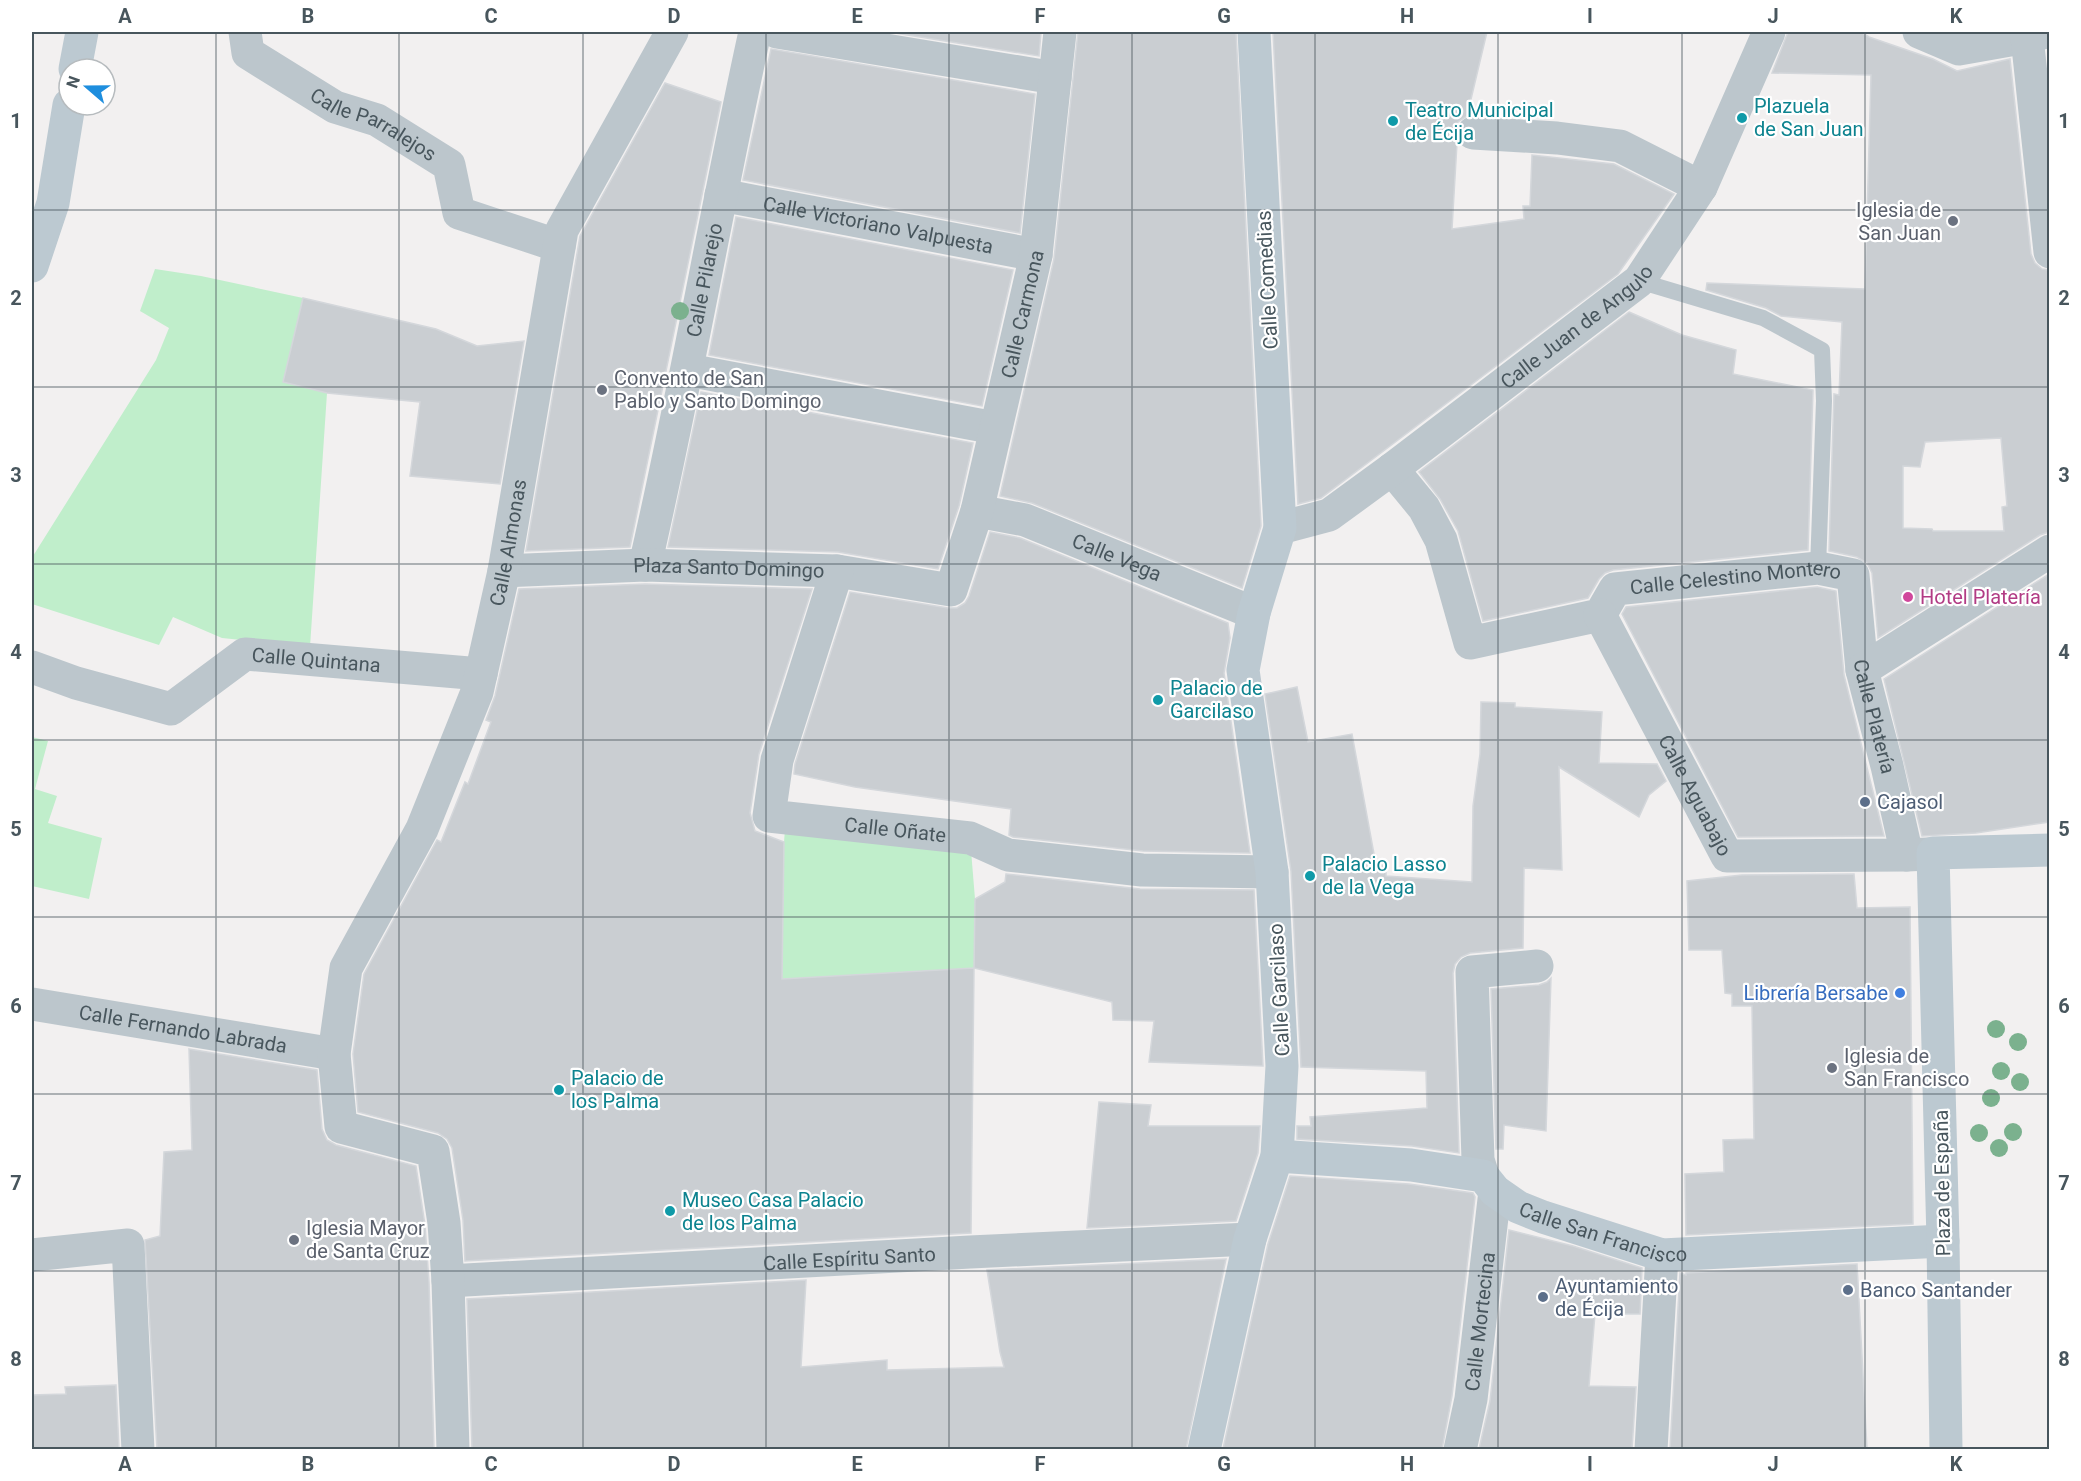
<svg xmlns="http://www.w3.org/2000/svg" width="2081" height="1481" viewBox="0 0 2081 1481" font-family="Roboto,sans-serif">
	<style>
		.green { fill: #c0eecb }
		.building { fill: #caced2; stroke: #d4d7db; stroke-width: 1.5; fill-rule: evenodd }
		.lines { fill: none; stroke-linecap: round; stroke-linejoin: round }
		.lane { stroke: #bcc6cc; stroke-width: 16 }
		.street { stroke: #bcc6cc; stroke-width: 33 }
		.secondary { stroke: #bcc9d1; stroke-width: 33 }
		.tree { fill: #7bb18e }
		.grid { fill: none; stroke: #48565d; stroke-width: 1.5; stroke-opacity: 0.55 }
		.culture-dot { fill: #0f9aa8; stroke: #fff; stroke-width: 2 }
		.worship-dot { fill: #6b7280; stroke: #fff; stroke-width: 2 }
		.hotel-dot { fill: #d1479c; stroke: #fff; stroke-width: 2 }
		.service-dot { fill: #5c6f8a; stroke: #fff; stroke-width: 2 }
		.shop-dot { fill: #3f7fe0; stroke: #fff; stroke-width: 2 }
		.labels { text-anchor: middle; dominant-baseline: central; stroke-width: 4.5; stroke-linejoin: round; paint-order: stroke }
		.culture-label { font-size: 20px; fill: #0d838f; stroke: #fff; text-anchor: start }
		.street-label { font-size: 20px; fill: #48565d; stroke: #fff }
		.worship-label { font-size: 20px; fill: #5b616d; stroke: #fff; text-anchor: start }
		.hotel-label { font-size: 20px; fill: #b23c85; stroke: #fff; text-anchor: start }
		.service-label { font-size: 20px; fill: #4e5e75; stroke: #fff; text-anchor: start }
		.shop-label { font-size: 20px; fill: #366cbe; stroke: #fff; text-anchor: end }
		.neatline { fill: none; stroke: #48565d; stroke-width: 2 }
		.grid-label { font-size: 20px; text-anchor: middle; font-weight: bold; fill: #48565d }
	</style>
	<rect width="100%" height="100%" fill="#f2f0f0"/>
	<g class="green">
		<polygon points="155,269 201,276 303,298 327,393 310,647 222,638 173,617 159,645 32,604 33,556 156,360 169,328 140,311"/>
		<polygon points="32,737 48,741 35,789 57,796 48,823 102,838 89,899 32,886"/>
		<polygon points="786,817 970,838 975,899 974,968 782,979 784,842"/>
	</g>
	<g class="building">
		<polygon points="889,32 1041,32 1039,56"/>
		<polygon points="1078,32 1236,32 1261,526 1242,588 1032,503 1000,496 1054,259"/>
		<polygon points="1273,32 1487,32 1467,116 1458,122 1454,131 1457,143 1452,229 1524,219 1523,206 1530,206 1532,155 1614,164 1674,194 1618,274 1321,498 1298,504"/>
		<path d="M1788 32H1861L1869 37 1933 59 1957 71 2010 59 2031 254 2035 263 2042 269 2049 270V532L2040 535 1878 638 1872 573 1867 563 1857 557 1829 551 1834 394 1839 395 1842 322 1781 316 1766 308 1706 290 1707 283 1865 289 1871 75 1772 73ZM2001 438 2007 506 2002 507 2004 531H1933L1932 529 1903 528V466L1920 467 1925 442Z"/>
		<polygon points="771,49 1035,94 1020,233 743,180"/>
		<polygon points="665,83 721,102 630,547 526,551 580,236"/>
		<polygon points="736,217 1013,270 982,406 709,355"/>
		<polygon points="303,298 436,329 477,346 524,341 500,484 410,476 420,402 327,393 283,382"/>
		<polygon points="1629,312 1682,335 1736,350 1733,374 1813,390 1808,550 1613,570 1605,573 1599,579 1588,598 1483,621 1458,531 1440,499 1419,472"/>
		<polygon points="701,392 973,443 959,506 938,569 838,552 668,547"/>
		<polygon points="990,532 1020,538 1228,623 1230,638 1224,673 1250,853 1143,851 1013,837 1009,835 1011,809 855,787 794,774 795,764 850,592 948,608 957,608 965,603 969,596"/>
		<polygon points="2049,574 2049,822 1976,833 1922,836 1884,679"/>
		<polygon points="645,584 812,589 759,754 750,813 755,831 784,842 782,979 974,968 971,1233 465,1261 463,1220 452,1148 447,1139 438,1133 358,1112 353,1054 364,974 437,840 441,842 465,782 468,784 491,722 486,720 495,696 519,589"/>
		<polygon points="1817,587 1836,591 1844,675 1884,836 1738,837 1622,614 1626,607"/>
		<polygon points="1297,687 1308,742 1352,734 1376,865 1386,865 1386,876 1472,882 1473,806 1480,754 1481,702 1515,703 1515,707 1602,712 1599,763 1657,764 1666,781 1649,795 1639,817 1559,767 1562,870 1524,868 1523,948 1470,953 1461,957 1455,964 1453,973 1459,1153 1412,1146 1297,1139 1297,1126 1311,1126 1310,1117 1427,1108 1426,1071 1301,1067 1291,871 1265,694"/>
		<polygon points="1006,874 1140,889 1254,890 1263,1066 1149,1062 1154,1021 1113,1020 1112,1002 974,968 975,899 1005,882"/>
		<polygon points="1854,874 1857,908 1910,907 1913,1224 1686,1235 1685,1174 1724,1172 1723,1140 1754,1139 1752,1006 1732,1006 1732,994 1725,993 1722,950 1689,950 1687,881 1742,875"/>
		<polygon points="1551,978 1546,1131 1504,1125 1503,1149 1496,1149 1491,989 1539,985 1547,982"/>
		<polygon points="189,1049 317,1070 322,1129 327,1140 336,1145 416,1166 425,1225 429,1282 434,1449 157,1449 145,1240 160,1236 164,1152 192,1150"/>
		<polygon points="1099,1102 1151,1105 1148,1126 1260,1126 1258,1153 1236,1221 1087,1228"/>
		<polygon points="1290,1176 1409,1184 1473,1193 1475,1197 1452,1396 1442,1449 1223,1449 1268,1244"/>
		<polygon points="1509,1230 1573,1246 1642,1268 1640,1314 1595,1314 1589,1386 1636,1387 1632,1449 1479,1449 1490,1401"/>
		<polygon points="1226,1259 1186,1449 472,1449 467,1299 806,1280 801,1367 887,1360 887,1370 1004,1367 1000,1352 987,1270"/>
		<polygon points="1857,1264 1867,1449 1670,1449 1680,1273 1686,1275 1686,1273"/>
		<polygon points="116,1385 119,1449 32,1449 32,1395 66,1394 65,1387"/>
	</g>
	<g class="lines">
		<polyline class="lane" points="1639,281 1763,318 1822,350 1824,401 1818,568"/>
		<g class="street">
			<path id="s1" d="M245 32 248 53 335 107 377 120 449 165 459 213 559 246"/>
			<polyline points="777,32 1055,78"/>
			<polyline points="1919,32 1959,49 2027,37 2046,32"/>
			<polyline points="2027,37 2050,252"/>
			<polyline points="1473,133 1557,138 1620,146 1701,187"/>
			<path id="s2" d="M721 195 1036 255"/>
			<polyline points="688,370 995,428"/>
			<path id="s3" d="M1392 469 1424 508 1441 540 1470 643 1600 615 1615 589 1818 568 1853 575 1862 670 1887 766 1907 855"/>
			<path id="s4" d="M977 511 1025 520 1254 613"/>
			<path id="s5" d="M1280 528 1329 515 1392 469 1639 281 1701 187 1769 32"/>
			<path id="s6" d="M645 565C686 388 716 209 755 32"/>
			<path id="s7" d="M504 571 645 565 837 571 951 590 977 511 1036 255 1060 32"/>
			<path id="s8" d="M837 571 777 760 769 816 970 838 1008 855 1142 870 1272 872"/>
			<path id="s9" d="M1600 615 1727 856 1907 855 1928 854"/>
			<path id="s10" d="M32 667 76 683 171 709 245 654 481 674"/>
			<polyline points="1862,670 2050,551"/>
			<path id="s11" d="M32 1004 334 1054"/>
			<polyline points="1483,1176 1478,1160 1472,972 1537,966"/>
			<polyline points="32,1255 128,1245 138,1450"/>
			<path id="s12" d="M448 1281 970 1252 1250 1239"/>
			<path id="s13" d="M453 1450 448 1281 444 1223 433 1151 341 1127 334 1054 346 968 422 829 477 692 504 571 562 230 672 32"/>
			<path id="s14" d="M1460 1450 1471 1399 1495 1191"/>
			<polyline points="1651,1450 1662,1255"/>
		</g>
		<g class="secondary">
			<polyline points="75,69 82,32"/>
			<polyline points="32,266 53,203 69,105"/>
			<path id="s15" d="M1277 1156 1411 1165 1483 1176 1495 1191 1518 1207 1543 1217 1662 1255 1943 1241"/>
			<polyline points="1204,1450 1250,1239 1277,1156 1282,1066 1272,872 1243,670 1254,613 1280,528 1254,32"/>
			<polyline points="1946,1450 1943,1241 1933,853 2050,850"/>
		</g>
	</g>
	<g class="tree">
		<circle cx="680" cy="311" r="9"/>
		<circle cx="1996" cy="1029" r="9"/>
		<circle cx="2018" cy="1042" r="9"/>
		<circle cx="2001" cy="1071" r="9"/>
		<circle cx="2020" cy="1082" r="9"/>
		<circle cx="1991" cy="1098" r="9"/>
		<circle cx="2013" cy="1132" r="9"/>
		<circle cx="1979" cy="1133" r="9"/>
		<circle cx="1999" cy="1148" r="9"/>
	</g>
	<path class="grid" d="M216 32V1450M399 32V1450M583 32V1450M766 32V1450M949 32V1450M1132 32V1450M1315 32V1450M1498 32V1450M1682 32V1450M1865 32V1450M32 210H2050M32 387H2050M32 564H2050M32 740H2050M32 917H2050M32 1094H2050M32 1271H2050"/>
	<g class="culture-dot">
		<circle cx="1742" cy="118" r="6"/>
		<circle cx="1393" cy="121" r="6"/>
		<circle cx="1158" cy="700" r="6"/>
		<circle cx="1310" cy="876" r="6"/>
		<circle cx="559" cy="1090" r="6"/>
		<circle cx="670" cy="1211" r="6"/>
	</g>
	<g class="worship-dot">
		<circle cx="1953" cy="221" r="6"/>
		<circle cx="602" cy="390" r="6"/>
		<circle cx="1832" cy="1068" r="6"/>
		<circle cx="294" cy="1240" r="6"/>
	</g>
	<circle class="hotel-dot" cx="1908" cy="597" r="6"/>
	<g class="service-dot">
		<circle cx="1865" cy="802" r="6"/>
		<circle cx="1848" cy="1290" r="6"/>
		<circle cx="1543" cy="1297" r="6"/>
	</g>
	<circle class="shop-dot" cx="1900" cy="993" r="6"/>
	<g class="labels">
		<g class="culture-label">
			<text x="1754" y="106">Plazuela<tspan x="1754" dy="23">de San Juan</tspan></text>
			<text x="1405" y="110">Teatro Municipal<tspan x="1405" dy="23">de Écija</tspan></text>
			<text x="1170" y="688">Palacio de<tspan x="1170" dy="23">Garcilaso</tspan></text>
			<text x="1322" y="864">Palacio Lasso<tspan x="1322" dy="23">de la Vega</tspan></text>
			<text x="571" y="1078">Palacio de<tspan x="571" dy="23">los Palma</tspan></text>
			<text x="682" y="1200">Museo Casa Palacio<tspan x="682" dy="23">de los Palma</tspan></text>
		</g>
		<g class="street-label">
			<text stroke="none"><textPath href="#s1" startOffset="166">Calle Parralejos</textPath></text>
			<text stroke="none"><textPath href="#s2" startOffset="160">Calle Victoriano Valpuesta</textPath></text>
			<text transform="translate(1267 280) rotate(-93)">Calle Comedias</text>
			<text stroke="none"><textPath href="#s6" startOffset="291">Calle Pilarejo</textPath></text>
			<text stroke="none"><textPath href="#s7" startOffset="734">Calle Carmona</textPath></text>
			<text stroke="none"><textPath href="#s5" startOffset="362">Calle Juan de Angulo</textPath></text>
			<text stroke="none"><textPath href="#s13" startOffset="1014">Calle Almonas</textPath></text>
			<text stroke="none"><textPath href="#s4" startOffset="148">Calle Vega</textPath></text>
			<text stroke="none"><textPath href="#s7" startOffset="225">Plaza Santo Domingo</textPath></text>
			<text stroke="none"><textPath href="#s3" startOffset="478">Calle Celestino Montero</textPath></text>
			<text stroke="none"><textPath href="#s10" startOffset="309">Calle Quintana</textPath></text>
			<text stroke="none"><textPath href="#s3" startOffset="740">Calle Platería</textPath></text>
			<text stroke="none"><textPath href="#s9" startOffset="204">Calle Aguabajo</textPath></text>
			<text stroke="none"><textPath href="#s8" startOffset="382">Calle Oñate</textPath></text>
			<text transform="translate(1279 990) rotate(-93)">Calle Garcilaso</text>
			<text stroke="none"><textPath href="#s11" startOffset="153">Calle Fernando Labrada</textPath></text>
			<text transform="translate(1942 1183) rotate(-91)">Plaza de España</text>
			<text stroke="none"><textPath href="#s15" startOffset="344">Calle San Francisco</textPath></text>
			<text stroke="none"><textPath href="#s12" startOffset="402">Calle Espíritu Santo</textPath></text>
			<text stroke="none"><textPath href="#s14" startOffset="130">Calle Mortecina</textPath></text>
		</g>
		<g class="worship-label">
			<text x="1941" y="210" text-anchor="end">Iglesia de<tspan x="1941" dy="23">San Juan</tspan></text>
			<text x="614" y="378">Convento de San<tspan x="614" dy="23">Pablo y Santo Domingo</tspan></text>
			<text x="1844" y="1056">Iglesia de<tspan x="1844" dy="23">San Francisco</tspan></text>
			<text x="306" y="1228">Iglesia Mayor<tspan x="306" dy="23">de Santa Cruz</tspan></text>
		</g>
		<g class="hotel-label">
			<text x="1920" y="597">Hotel Platería</text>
		</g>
		<g class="service-label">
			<text x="1877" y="802">Cajasol</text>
			<text x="1555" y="1286">Ayuntamiento<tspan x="1555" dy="23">de Écija</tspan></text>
			<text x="1860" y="1290">Banco Santander</text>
		</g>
		<g class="shop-label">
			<text x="1888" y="993">Librería Bersabe</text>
		</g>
	</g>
	<rect width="2081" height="1481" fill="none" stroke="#ffffff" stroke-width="66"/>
	<g transform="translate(87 87) rotate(290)"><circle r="28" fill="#ffffff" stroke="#b6bbbe" stroke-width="1.5"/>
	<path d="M0-4.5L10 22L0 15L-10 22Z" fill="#1e8ede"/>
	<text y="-9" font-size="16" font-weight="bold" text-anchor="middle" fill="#48565d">N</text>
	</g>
	<rect x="33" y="33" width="2015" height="1415" class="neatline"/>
	<g class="grid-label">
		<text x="125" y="23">A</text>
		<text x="308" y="23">B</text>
		<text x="491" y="23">C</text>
		<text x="674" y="23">D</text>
		<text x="857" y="23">E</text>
		<text x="1040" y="23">F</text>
		<text x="1224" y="23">G</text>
		<text x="1407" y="23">H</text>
		<text x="1590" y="23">I</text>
		<text x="1773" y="23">J</text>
		<text x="1956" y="23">K</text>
		<text x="16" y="128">1</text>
		<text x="2064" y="128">1</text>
		<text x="16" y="305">2</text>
		<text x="2064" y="305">2</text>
		<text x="16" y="482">3</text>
		<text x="2064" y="482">3</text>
		<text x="16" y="659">4</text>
		<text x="2064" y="659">4</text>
		<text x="16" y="836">5</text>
		<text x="2064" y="836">5</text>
		<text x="16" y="1013">6</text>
		<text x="2064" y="1013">6</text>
		<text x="16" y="1190">7</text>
		<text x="2064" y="1190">7</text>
		<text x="16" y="1366">8</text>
		<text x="2064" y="1366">8</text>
		<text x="125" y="1471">A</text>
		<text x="308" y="1471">B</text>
		<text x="491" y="1471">C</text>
		<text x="674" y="1471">D</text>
		<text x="857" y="1471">E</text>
		<text x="1040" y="1471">F</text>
		<text x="1224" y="1471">G</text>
		<text x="1407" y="1471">H</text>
		<text x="1590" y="1471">I</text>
		<text x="1773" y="1471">J</text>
		<text x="1956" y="1471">K</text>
	</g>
</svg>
